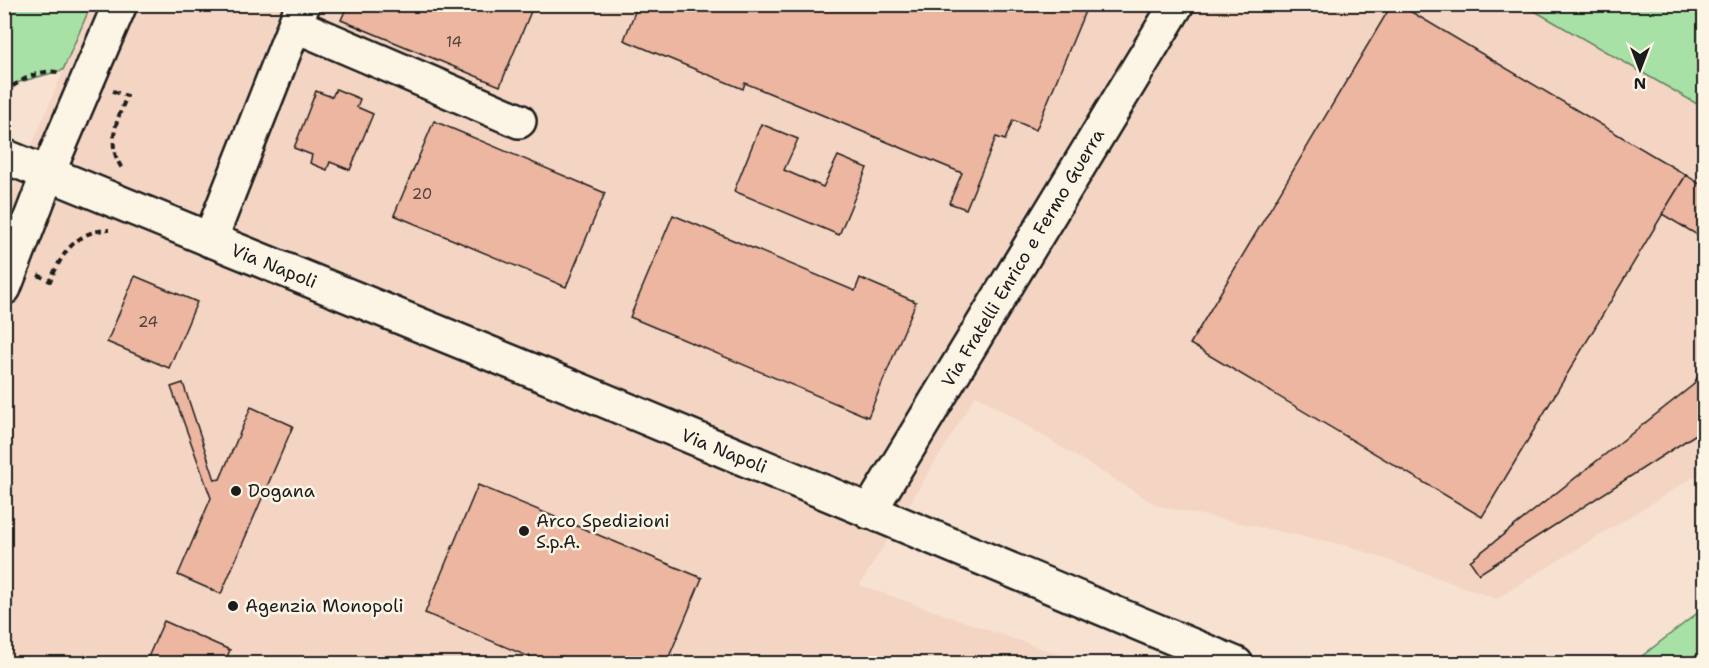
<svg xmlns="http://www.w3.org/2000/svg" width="1709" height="668" viewBox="0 0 1709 668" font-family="'Shantell Sans',sans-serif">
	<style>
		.built { fill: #f4d5c3 }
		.green { fill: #a8e1a5; stroke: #627e60; stroke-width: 1.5 }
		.building { fill: #ecb6a1; stroke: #1c1c1c; stroke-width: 1.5 }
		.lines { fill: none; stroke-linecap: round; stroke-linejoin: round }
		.minor-casing { stroke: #1c1c1c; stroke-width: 38 }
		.path { stroke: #1c1c1c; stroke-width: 4; stroke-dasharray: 6 4.5; stroke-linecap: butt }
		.minor { stroke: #fcf5e5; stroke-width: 33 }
		.poi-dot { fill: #1c1c1c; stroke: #fcf5e5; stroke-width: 2 }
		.labels { text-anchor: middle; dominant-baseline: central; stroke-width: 5; stroke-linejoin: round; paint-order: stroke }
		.number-label { font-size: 15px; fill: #50423d }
		.street-label { font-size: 18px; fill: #1c1c1c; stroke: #fcf5e5 }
		.poi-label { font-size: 18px; fill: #1c1c1c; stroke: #fcf5e5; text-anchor: start }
	</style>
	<rect width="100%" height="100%" fill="#f7e2d1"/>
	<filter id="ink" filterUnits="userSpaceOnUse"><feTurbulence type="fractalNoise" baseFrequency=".0167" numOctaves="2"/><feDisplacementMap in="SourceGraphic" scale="12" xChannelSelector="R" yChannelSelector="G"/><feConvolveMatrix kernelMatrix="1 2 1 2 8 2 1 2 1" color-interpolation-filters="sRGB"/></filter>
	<g filter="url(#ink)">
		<polygon class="built" points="91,5 1704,5 1704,471 1496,599 1349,546 1158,506 976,395 860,585 1083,663 33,663 5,658 4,211"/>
		<g class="green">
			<polygon points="5,4 91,5 63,70 5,86"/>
			<polygon points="1524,5 1704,5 1704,108"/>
			<polygon points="1704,608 1704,663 1633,663"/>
		</g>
		<g class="building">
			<polygon points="348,4 534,4 500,86 341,20"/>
			<polygon points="638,4 1088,4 1036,130 1013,120 1005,140 996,137 966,209 949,203 962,173 745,83 743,89 624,40"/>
			<polygon points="1392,4 1398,4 1686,175 1482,517 1190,344"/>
			<polygon points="336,89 360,99 357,107 373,114 350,170 330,162 327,170 310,163 312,155 294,148 316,91 332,97"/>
			<polygon points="434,121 605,193 566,287 394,215"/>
			<polygon points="761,124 798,139 784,170 823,187 838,156 867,168 839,235 734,191"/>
			<polygon points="1686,175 1704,187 1704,239 1662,214"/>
			<polygon points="673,215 855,291 860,278 916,302 868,417 630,317"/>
			<polygon points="135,276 197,302 169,368 107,342"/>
			<polygon points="1704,366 1704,429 1479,574 1470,561 1693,385"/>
			<polygon points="183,383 215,480 220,479 251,407 293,426 221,594 178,575 211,498 171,387"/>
			<polygon points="478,485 702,578 666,664 546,664 425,613"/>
			<polygon points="164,621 230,650 224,664 145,664"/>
		</g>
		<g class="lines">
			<g class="minor-casing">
				<g id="minor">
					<polyline points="295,25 519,121"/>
					<polyline points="4,156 36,169"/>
					<polyline points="52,163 120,4"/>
					<polyline points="57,177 582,391 1236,664"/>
					<polyline points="210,240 303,4"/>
					<polyline points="4,288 44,184"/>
					<polyline points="869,512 1177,4"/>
				</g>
			</g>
			<g class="path">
				<path d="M113 91 127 96C116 121 105 147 124 171"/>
				<path d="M4 92C20 81 41 67 61 73"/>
				<path d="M38 275 50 281C62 254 76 230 109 230"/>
			</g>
			<use href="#minor" class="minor"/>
		</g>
	</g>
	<g class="poi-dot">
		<circle cx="236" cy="491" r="6"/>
		<circle cx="524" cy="531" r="6"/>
		<circle cx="233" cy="606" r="6"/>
	</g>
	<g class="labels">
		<g class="number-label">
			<text x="454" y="42">14</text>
			<text x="422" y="194">20</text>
			<text x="148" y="322">24</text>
		</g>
		<g class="street-label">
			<text transform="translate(1023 258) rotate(-59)">Via Fratelli Enrico e Fermo Guerra</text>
			<text transform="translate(274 266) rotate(22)">Via Napoli</text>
			<text transform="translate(724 451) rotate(22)">Via Napoli</text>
		</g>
		<g class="poi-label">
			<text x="248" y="491">Dogana</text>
			<text x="536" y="521">Arco Spedizioni<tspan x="536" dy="21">S.p.A.</tspan></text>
			<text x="245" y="606">Agenzia Monopoli</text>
		</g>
	</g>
	<rect width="1709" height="668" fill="none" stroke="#fcf5e5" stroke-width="24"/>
	<rect x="12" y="12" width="1685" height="644" fill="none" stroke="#1c1c1c" stroke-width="2" filter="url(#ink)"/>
	<g transform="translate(1640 69) rotate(180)" stroke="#fcf5e5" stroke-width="4.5" paint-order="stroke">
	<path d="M0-4.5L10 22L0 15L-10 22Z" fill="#1c1c1c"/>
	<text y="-9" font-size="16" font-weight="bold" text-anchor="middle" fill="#1c1c1c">N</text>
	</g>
</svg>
